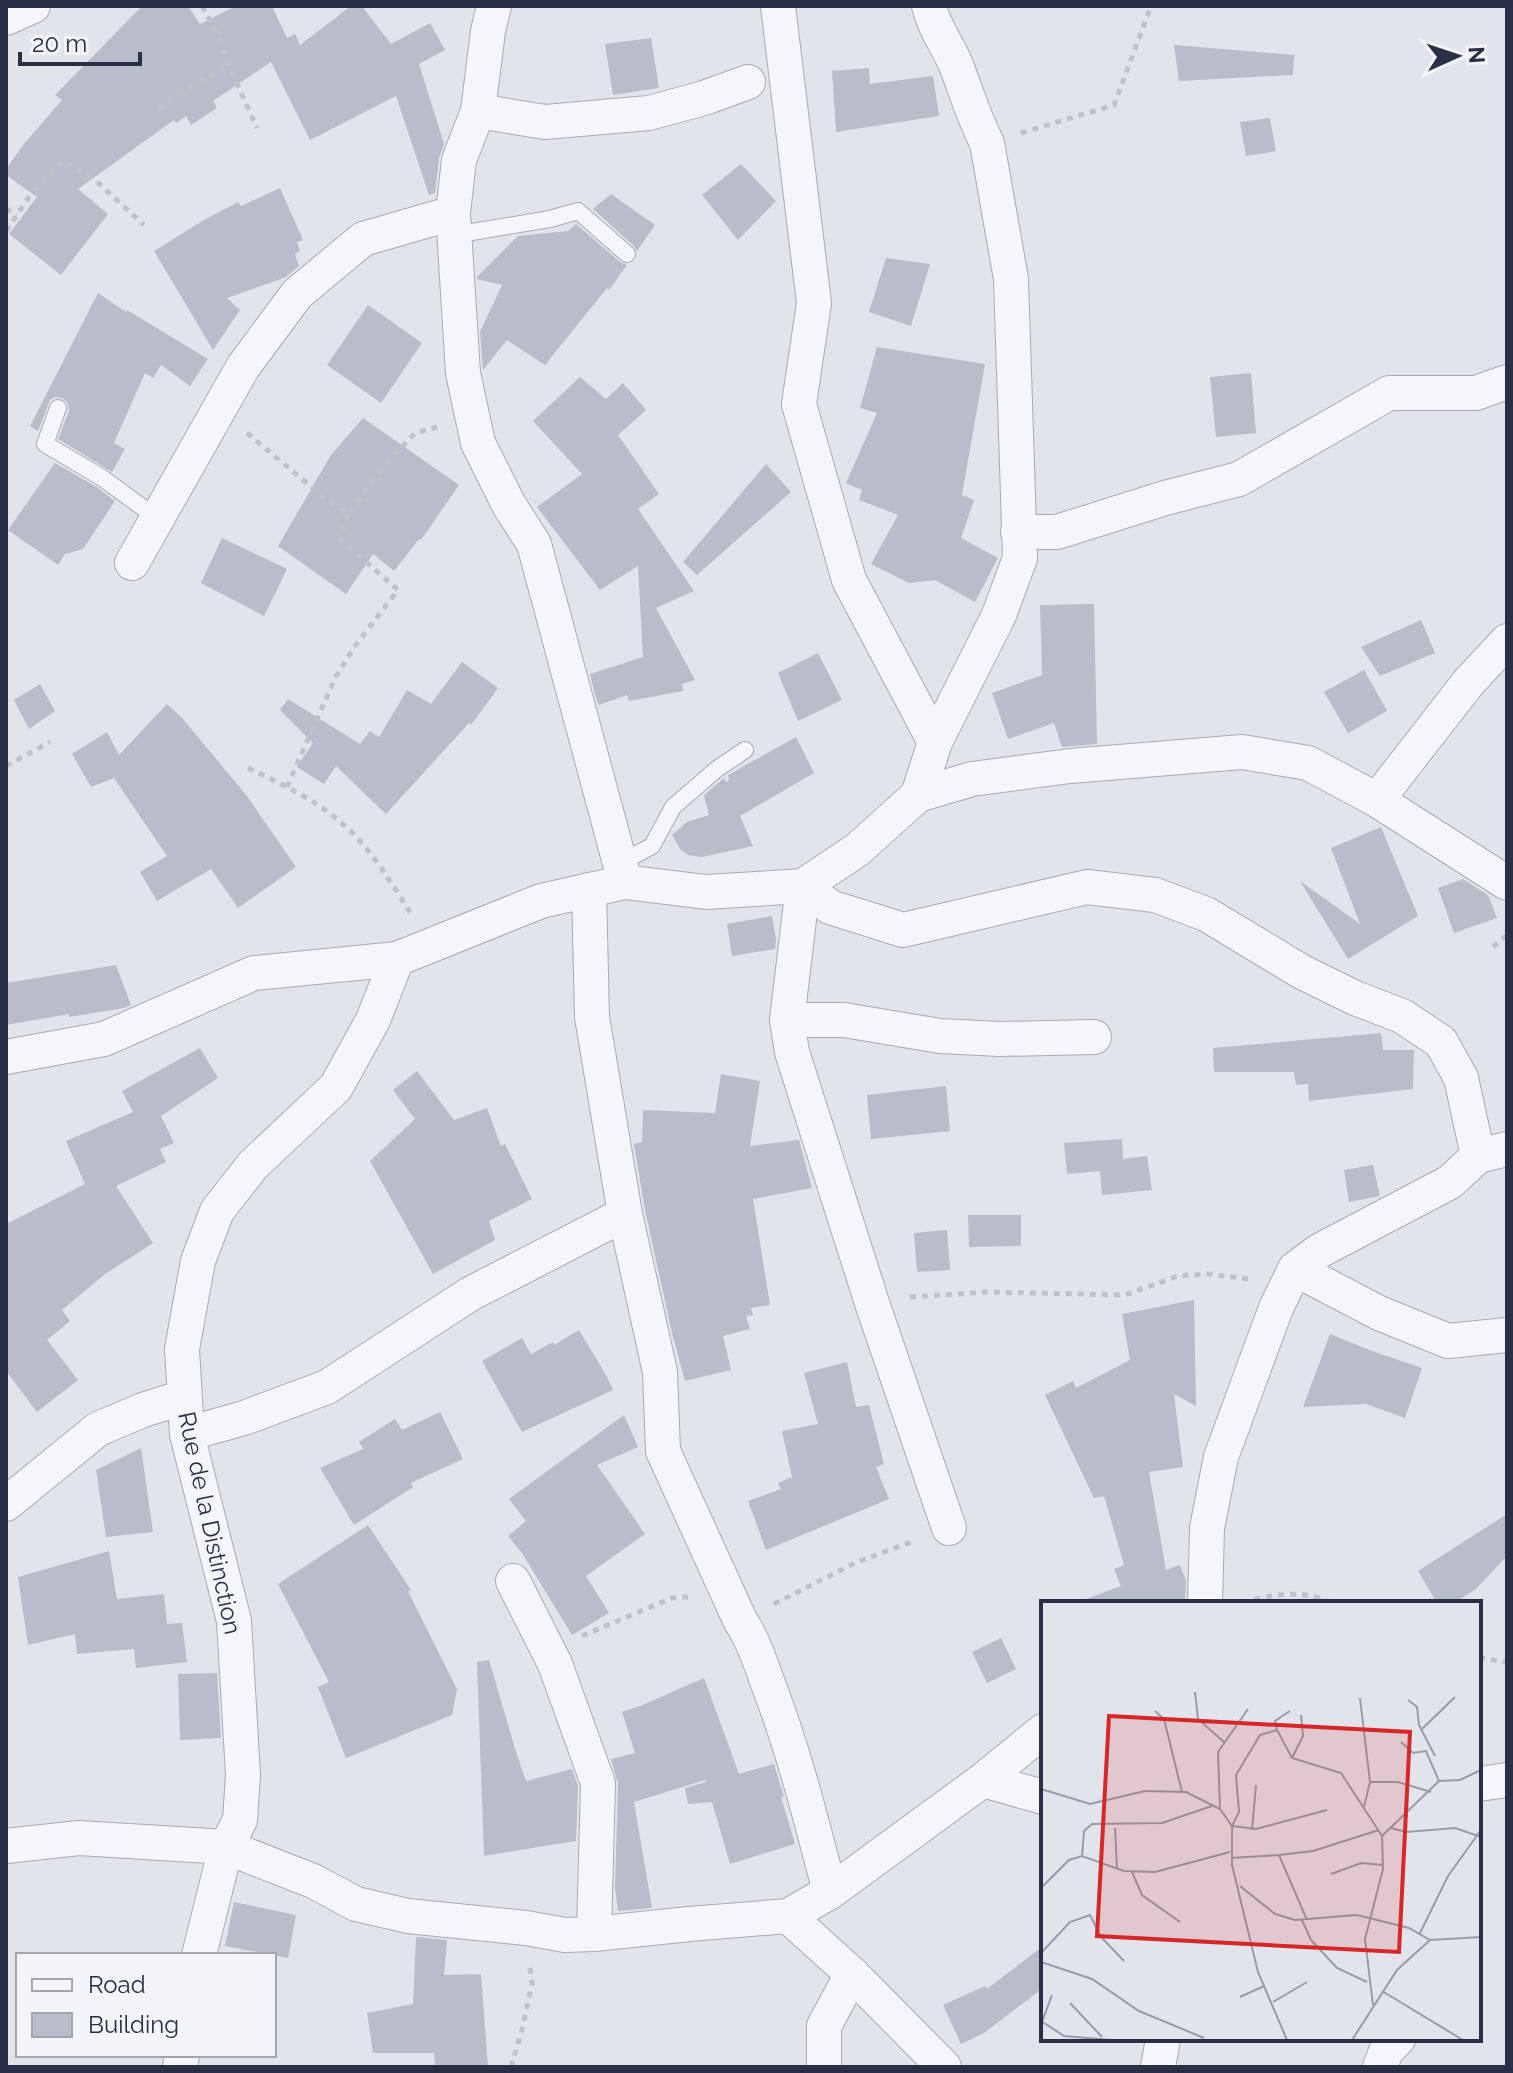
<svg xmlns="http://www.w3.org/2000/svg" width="1513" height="2073" viewBox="0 0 1513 2073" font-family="Raleway,sans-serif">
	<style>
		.building { fill: #b9bdc9 }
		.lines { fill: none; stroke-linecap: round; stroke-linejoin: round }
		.lane-casing { stroke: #a7aab6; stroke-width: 18 }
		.street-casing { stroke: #a7aab6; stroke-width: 36 }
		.path { stroke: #c0c2ca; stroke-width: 5; stroke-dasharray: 6 6; stroke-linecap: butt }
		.lane { stroke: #f5f6f9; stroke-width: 16 }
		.street { stroke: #f5f6f9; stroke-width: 34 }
		.labels { text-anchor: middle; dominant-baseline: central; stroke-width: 6; stroke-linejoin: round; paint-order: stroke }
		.street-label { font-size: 24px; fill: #292f44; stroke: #f2f4f8 }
		.inset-road { fill: none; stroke: #989ca8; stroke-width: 2 }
		.view { fill: #d62828; fill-opacity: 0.15; stroke: #d62828; stroke-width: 4 }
		.inset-edge { fill: none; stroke: #292f44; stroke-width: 4 }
	</style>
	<rect width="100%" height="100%" fill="#e2e4eb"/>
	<g class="building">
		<polygon points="142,6 188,6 200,24 236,6 272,6 287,38 295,34 300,45 351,6 362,6 391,44 430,23 445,50 419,64 444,144 439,158 435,193 429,195 396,96 310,140 271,62 213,101 217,108 191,125 186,116 176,123 174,120 78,189 108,214 61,275 9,234 37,197 6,175 6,169 24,144 62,100 55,95"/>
		<polygon points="651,38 659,88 613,95 605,44"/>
		<polygon points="1174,45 1294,55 1293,75 1179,81"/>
		<polygon points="869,68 870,84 933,76 939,116 836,132 832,71"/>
		<polygon points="1270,118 1276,151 1246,156 1240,122"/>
		<polygon points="741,164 776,201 738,240 702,195"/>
		<polygon points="280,188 303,240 297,242 300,251 295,254 299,266 286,277 227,298 240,310 213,350 154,251 204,220 238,202 241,206"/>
		<polygon points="611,194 655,225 637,251 634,246 593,209"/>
		<polygon points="576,224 620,262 627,265 609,290 607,288 545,365 507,340 483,370 480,332 502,285 477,279 477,277 518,236 568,231"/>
		<polygon points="886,258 930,264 911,326 869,312"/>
		<polygon points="98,293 126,312 127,310 208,359 190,386 161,365 153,378 145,373 114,443 125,449 112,472 58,439 69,411 67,402 62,398 55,397 50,400 38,431 30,426"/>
		<polygon points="368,305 422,343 381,403 327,365"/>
		<polygon points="877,347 985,364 962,495 974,500 961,538 998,558 975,602 935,580 909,583 871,564 898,515 859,500 862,490 846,483 877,413 860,408"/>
		<polygon points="1251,373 1256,433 1216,437 1210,377"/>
		<polygon points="580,377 606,399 623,383 646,410 618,435 659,494 638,509 694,591 656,608 695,680 682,684 683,691 629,701 627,695 599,705 596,699 590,674 643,657 638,566 600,590 537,507 582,474 533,421"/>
		<polygon points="363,418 459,485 421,540 419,539 394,571 373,554 346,594 278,546 331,455"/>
		<polygon points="55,463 95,486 115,501 83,549 65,554 58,565 8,530"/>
		<polygon points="766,464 791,492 697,575 683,562"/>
		<polygon points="222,538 287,569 264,616 201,583"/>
		<polygon points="1094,604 1097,744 1062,747 1054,723 1008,739 992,693 1042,675 1040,605"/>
		<polygon points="1421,620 1435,653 1380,676 1361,647"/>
		<polygon points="818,653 842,700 798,721 778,673"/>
		<polygon points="462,662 498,688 471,725 469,723 386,814 336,766 324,784 297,767 313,743 280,710 288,699 360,744 370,731 379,737 407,690 431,704"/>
		<polygon points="1364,670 1387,711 1348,733 1324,692"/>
		<polygon points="40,684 55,711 29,729 14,700"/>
		<polygon points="167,704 183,719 247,796 296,867 238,908 211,869 157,901 140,872 167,856 114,778 91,787 72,754 107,732 119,755"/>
		<polygon points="796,737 814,773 740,816 753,846 702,857 688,855 680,849 672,835 687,822 709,815 704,795 724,778 726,782 729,780 728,775"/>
		<polygon points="1381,827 1418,916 1348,959 1300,881 1360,924 1331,848"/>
		<polygon points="1463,879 1488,895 1497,918 1454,933 1438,888"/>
		<polygon points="772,916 776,939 775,949 732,956 727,924"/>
		<polygon points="116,965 131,1005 124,1008 69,1017 69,1014 6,1025 6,983"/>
		<polygon points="1381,1033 1383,1050 1414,1050 1413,1089 1309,1101 1308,1084 1296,1085 1294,1072 1214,1072 1213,1048"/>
		<polygon points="200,1048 218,1078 161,1116 174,1143 160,1149 166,1162 116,1186 153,1243 105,1274 62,1310 70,1321 47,1340 78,1380 37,1412 6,1371 6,1224 85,1184 66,1141 133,1112 122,1091"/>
		<polygon points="417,1071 454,1120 487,1108 501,1146 505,1144 532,1199 489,1221 495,1240 433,1274 370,1161 415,1119 393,1090"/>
		<polygon points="721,1074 760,1081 750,1146 799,1140 812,1188 753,1199 770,1305 751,1308 753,1315 746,1316 750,1329 723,1336 731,1370 685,1381 672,1333 645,1210 634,1144 642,1142 643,1110 715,1113"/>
		<polygon points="946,1086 950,1131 871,1139 867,1095"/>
		<polygon points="1122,1139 1123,1159 1147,1156 1152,1190 1102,1195 1100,1171 1067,1174 1064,1143"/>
		<polygon points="1373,1165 1380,1196 1349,1202 1344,1170"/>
		<polygon points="968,1215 1021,1215 1021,1246 969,1247"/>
		<polygon points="947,1230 950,1270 917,1272 914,1233"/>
		<polygon points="1194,1300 1196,1406 1174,1394 1183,1467 1149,1472 1166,1570 1180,1565 1186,1581 1185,1603 1087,1603 1086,1599 1121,1586 1114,1569 1124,1565 1104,1496 1094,1498 1045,1395 1073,1381 1076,1388 1130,1360 1122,1314"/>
		<polygon points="579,1330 606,1375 613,1390 522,1432 482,1361 522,1338 531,1354 553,1342 554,1345"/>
		<polygon points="1330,1334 1372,1351 1422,1368 1405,1418 1366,1404 1303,1407"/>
		<polygon points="847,1362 856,1407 869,1405 884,1464 876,1467 889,1499 766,1550 748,1501 781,1489 778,1483 792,1477 782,1431 818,1424 804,1373"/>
		<polygon points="440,1412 463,1459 411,1483 413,1487 354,1525 320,1468 363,1449 359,1442 395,1419 402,1430"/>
		<polygon points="624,1415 638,1447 597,1465 645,1534 586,1576 609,1613 572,1635 522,1553 508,1536 526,1521 509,1499"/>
		<polygon points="141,1448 153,1532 106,1537 96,1470"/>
		<polygon points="1507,1514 1507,1556 1476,1589 1454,1603 1437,1603 1418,1571"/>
		<polygon points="368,1525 411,1590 408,1591 457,1689 452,1715 346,1758 318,1687 329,1682 278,1584"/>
		<polygon points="109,1551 117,1599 164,1594 167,1624 182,1623 187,1662 136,1668 134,1649 77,1654 75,1634 28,1645 18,1577"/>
		<polygon points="1001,1638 1016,1669 987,1683 972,1652"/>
		<polygon points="489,1660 516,1752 526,1781 572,1769 578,1786 576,1841 484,1856 477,1662"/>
		<polygon points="217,1673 221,1738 180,1740 178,1674"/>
		<polygon points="704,1678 739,1774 774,1764 784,1797 781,1797 795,1844 730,1864 712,1802 688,1804 685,1788 706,1782 705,1780 634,1802 652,1908 618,1911 615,1888 618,1784 611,1759 635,1753 622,1712 640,1706"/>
		<polygon points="234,1902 296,1915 288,1958 225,1946"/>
		<polygon points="416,1937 447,1940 444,1975 481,1974 488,2067 435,2067 434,2053 373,2053 367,2013 413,2004"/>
		<polygon points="1043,1946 1043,1988 984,2033 961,2044 943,2005 985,1986 987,1989"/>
	</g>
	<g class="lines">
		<g class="lane-casing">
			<g id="lane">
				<polyline points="454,235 550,219 578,211 627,254"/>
				<polyline points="58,408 45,444 101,477 157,518"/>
				<polyline points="620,863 652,846 673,807 717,769 745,750"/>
			</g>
		</g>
		<g class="street-casing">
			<g id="street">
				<polyline points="494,6 488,31 478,111 459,160 453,213 463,373 478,443 509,505 534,544 625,882"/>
				<polyline points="778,6 814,303 799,404 849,580 935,742"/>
				<polyline points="6,18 33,6"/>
				<polyline points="478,111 545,122 649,113 704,98 748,82"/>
				<polyline points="1018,532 1057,532 1165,498 1239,479 1389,393 1476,393 1507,382"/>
				<polyline points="132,563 243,367 297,294 363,239 453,213"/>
				<polyline points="918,795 972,779 1070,766 1242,752 1308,763 1377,800 1507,883"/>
				<polyline points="1377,800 1468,683 1507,641"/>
				<polyline points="803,886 830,907 903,930 1087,887 1155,895 1206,914 1302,972 1355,998 1402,1016 1441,1042 1461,1078 1478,1156 1450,1182 1319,1251 1295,1269 1276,1308 1221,1457 1207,1528 1205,1603"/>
				<polyline points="803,886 787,1020 792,1052 872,1303 949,1528"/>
				<polyline points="787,1020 844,1020 940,1036 1000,1039 1094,1037"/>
				<path d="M6 1057 104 1039 254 973 397 959 541 901 625 882 706 892 803 886 857 850 918 795 935 742 999 615 1020 558 1011 279 987 143C974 118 966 91 956 65 947 44 934 28 929 6"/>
				<polyline points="1478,1156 1507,1149"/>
				<path d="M625 1214 660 1372 663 1451 740 1620C754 1641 761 1665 770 1689 795 1755 812 1823 830 1892"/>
				<polyline points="1295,1269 1379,1313 1448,1341 1507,1335"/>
				<polyline points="187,1434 244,1418 327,1387 470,1294 625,1214 592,1017 589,890"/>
				<polyline points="6,1504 98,1429 143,1410 184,1397"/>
				<polyline points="513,1581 555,1664 598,1783 594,1934"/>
				<polyline points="983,1780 1043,1797"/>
				<polyline points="1479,1784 1507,1780"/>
				<polyline points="6,1846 79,1838 226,1847 313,1881 356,1904 408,1916 526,1928 565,1935 594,1934 689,1924 788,1916 830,1892 983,1780 1043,1731"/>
				<polyline points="788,1916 852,1974 944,2067"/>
				<polyline points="199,1955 226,1847 240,1820 243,1775 234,1621 187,1434 182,1349 198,1261 217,1211 253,1165 336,1087 373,1020 397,959"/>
				<polyline points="180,2067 182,2055"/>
				<polyline points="824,2067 824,2026 852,1974"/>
				<polyline points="1158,2067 1163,2039"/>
				<polyline points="1380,2067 1386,2051 1398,2039"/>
			</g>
		</g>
		<g class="path">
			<polyline points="202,6 217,33 229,66 257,128"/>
			<polyline points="159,109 188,88 229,66"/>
			<polyline points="1021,133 1114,105 1151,6"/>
			<polyline points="6,209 17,215"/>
			<polyline points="6,231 29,197 62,160 95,180 144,225"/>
			<polyline points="247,433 321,495 348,514 385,465 415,433 437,427"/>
			<polyline points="6,766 50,742"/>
			<path d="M248 768C282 784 316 800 344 825 371 849 392 884 411 914"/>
			<polyline points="287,787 335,678 355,646 398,590 341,540 348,514"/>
			<polyline points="1493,947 1507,935"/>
			<polyline points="910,1297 987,1292 1125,1295 1178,1276 1208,1274 1248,1279"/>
			<path d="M1243 1603C1272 1594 1304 1589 1332 1603"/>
			<polyline points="774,1604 857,1562 914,1541"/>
			<polyline points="582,1636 672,1598 688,1597"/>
			<polyline points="1479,1658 1507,1662"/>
			<polyline points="511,2067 522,2030 532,1984 530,1967"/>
		</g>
		<use href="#lane" class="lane"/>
		<use href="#street" class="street"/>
	</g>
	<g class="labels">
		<g class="street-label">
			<text transform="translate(210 1523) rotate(78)">Rue de la Distinction</text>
		</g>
	</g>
	<g transform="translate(1041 1601)">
		<rect width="440" height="440" fill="#e2e4eb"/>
		<path class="inset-road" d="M154 91 157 118 183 141M319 97 329 181 323 206M367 99 376 106 378 124 394 155M114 110 123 118 141 191M381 128 414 96M236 129 234 120 249 110M251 157 262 135 260 114M398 180 419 179 440 169M329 181H357L390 191M0 188 49 203 104 190 145 191 179 208 191 225V264L217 371 246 439M179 208 177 151 207 108M286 209 215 228 191 225 198 211 195 174 219 134 236 129 251 157 300 172 341 235 342 268 324 338 332 404M74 227 76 267M350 227 365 231 414 227 440 236M211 229 215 184M341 235 398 180 385 150 372 152 360 141M238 254 272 250 338 229M41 255 43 230 51 223 121 222 171 205M190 257 238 254 266 319M91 271 101 294 139 321M290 273 320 262 342 264M199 285 234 313 254 319 316 314 368 327 389 339 440 336M0 287 28 259 41 255 83 270 114 271 189 251M261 319 270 339 296 367 326 381M379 332 407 275 440 229M0 352 29 321 49 314 60 336 83 360M0 361 51 378 98 410 163 437M341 390 422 439M199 396 223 385M232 401 266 381M29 402 61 436M0 420 23 435 70 439M1 421 11 394M311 439 356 369 389 339"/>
		<path class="view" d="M68 115 369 131 358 351 56 335Z"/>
		<rect width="440" height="440" class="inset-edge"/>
	</g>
	<rect width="1513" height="2073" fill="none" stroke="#292f44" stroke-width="16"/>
	<rect x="16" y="1953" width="260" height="104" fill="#f2f4f8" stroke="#a2a5b0" stroke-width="2"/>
	<rect x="32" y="1979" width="40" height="12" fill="#f5f6f9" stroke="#a2a5b0" stroke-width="2"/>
	<text x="88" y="1993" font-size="24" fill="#292f44">Road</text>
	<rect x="32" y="2013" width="40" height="24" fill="#b9bdc9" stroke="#a2a5b0" stroke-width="2"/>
	<text x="88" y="2033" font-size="24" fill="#292f44">Building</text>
	<g transform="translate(1457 56) rotate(87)" stroke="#f2f4f8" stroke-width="6" paint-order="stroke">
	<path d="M0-6L14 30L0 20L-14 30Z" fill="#292f44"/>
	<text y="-12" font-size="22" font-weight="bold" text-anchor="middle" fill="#292f44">N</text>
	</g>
	<path d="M20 52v12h120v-12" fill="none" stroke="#292f44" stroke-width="4"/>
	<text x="32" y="52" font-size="24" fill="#292f44" stroke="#f2f4f8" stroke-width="6" paint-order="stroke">20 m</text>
</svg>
